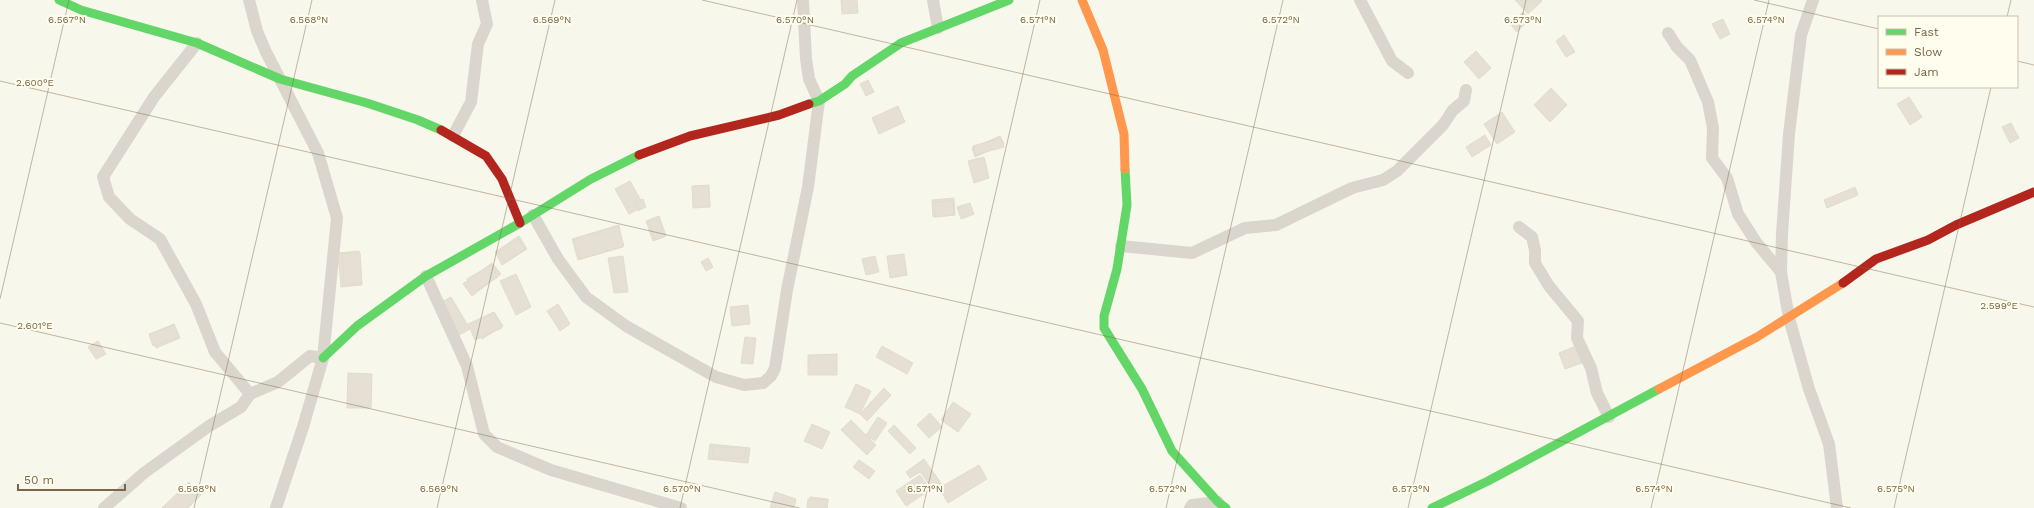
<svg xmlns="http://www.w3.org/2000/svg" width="2034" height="508" viewBox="0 0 2034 508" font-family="'Work Sans',sans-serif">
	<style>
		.building { fill: #e5e0d3; stroke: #e2dccd }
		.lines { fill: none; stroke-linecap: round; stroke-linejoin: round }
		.street { stroke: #dbd6cd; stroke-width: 12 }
		.fast { stroke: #63d668; stroke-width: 9 }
		.slow { stroke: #ff974d; stroke-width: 9 }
		.jam { stroke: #b3261e; stroke-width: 9 }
		.ticks { fill: none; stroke: #7a6648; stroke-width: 1; stroke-opacity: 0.45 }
		.ticks-label { font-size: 10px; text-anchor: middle; fill: #7a6648; stroke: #fffdee; stroke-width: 4; stroke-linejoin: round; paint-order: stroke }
	</style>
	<rect width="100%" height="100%" fill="#f8f7ec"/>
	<g class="building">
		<polygon points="841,0 857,0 858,13 842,14"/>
		<polygon points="1515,0 1541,0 1542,1 1528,14"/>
		<polygon points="1523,12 1530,19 1517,32 1510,24"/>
		<polygon points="1723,19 1730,34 1720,39 1712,24"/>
		<polygon points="1564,35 1575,52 1566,57 1556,41"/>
		<polygon points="1476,51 1491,68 1479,79 1464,62"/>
		<polygon points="868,80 874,92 866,96 860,84"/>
		<polygon points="1551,88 1567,105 1550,122 1534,105"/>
		<polygon points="1909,97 1922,117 1910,125 1897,104"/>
		<polygon points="898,106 905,122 879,134 872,118"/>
		<polygon points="1502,112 1515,132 1497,144 1484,124"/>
		<polygon points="2011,123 2019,138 2010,143 2002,127"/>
		<polygon points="1485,135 1491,145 1472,157 1466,147"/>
		<polygon points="1000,136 1004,144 975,157 972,148"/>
		<polygon points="1001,138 1004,147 975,155 973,146"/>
		<polygon points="984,157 989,178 974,183 968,161"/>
		<polygon points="630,181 644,206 629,214 615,189"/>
		<polygon points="709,185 710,207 693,208 692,186"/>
		<polygon points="1855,187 1858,195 1827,208 1824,200"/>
		<polygon points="954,198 955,215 933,217 932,200"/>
		<polygon points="643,199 646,207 638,211 635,203"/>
		<polygon points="953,201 954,215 935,217 934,202"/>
		<polygon points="970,203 974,214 961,219 957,207"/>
		<polygon points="659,216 666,236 653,241 646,221"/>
		<polygon points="659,219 664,237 655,240 649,221"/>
		<polygon points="619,225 623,247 578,260 572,239"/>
		<polygon points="618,226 624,246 580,259 574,240"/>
		<polygon points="519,236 527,249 502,265 495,252"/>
		<polygon points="519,239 525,249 505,262 499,253"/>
		<polygon points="359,251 362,285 341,287 338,253"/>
		<polygon points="360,253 362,283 344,285 342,254"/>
		<polygon points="904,254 907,275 890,278 887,256"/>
		<polygon points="623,256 628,292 614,293 608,258"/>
		<polygon points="875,256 879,272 866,275 862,259"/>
		<polygon points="708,258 713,267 706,271 701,262"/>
		<polygon points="492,263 501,274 472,296 463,284"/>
		<polygon points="491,265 498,277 475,291 467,279"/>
		<polygon points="516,274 531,307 516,315 500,281"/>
		<polygon points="451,297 470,329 459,335 440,303"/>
		<polygon points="558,304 570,324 560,331 547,311"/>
		<polygon points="748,305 750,324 732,326 730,307"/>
		<polygon points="494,312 503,326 482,339 473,324"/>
		<polygon points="494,312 502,328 475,340 468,324"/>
		<polygon points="174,324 180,338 156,348 150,334"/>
		<polygon points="174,325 179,337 153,346 149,334"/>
		<polygon points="745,337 756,338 753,364 741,363"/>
		<polygon points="98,341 106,354 96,359 88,347"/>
		<polygon points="882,346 913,363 907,374 876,357"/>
		<polygon points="1576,346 1582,363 1565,369 1559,353"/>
		<polygon points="837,354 837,375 808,375 808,355"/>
		<polygon points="348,373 372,374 371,408 347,408"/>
		<polygon points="856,384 871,391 860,414 845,407"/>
		<polygon points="884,388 891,395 867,421 860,414"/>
		<polygon points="953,402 971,414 958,432 941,420"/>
		<polygon points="930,413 942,427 929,438 917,425"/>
		<polygon points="878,417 887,423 875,441 866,435"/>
		<polygon points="851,420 876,445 867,455 841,430"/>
		<polygon points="812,424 830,432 822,449 804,441"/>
		<polygon points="894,425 916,448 910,454 888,431"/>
		<polygon points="710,444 750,448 748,463 708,459"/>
		<polygon points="713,447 746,448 745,458 713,458"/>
		<polygon points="924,459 941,483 933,489 920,472 910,478 906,472"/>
		<polygon points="859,460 875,471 869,479 853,467"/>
		<polygon points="979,465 987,479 948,503 939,488"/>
		<polygon points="920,475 930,490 906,506 896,491"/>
		<polygon points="189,482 201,495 188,508 162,508"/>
		<polygon points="775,492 796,499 794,508 770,508"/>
		<polygon points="810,497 828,499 827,508 809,508"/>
		<polygon points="808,499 828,500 827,508 807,508"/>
	</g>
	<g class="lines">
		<g class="street">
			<polyline points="249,0 257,31 266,52 318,153 337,218 323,358 303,427 276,508"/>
			<polyline points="933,0 938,28"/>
			<polyline points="1360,0 1392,61 1408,73"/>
			<polyline points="1813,0 1801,35 1789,134 1782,234 1781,272 1789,318 1809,389 1829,444 1837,508"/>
			<polyline points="1668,33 1677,47 1690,60 1708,102 1713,128 1712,158 1727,178 1738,214 1756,242 1781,272"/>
			<polyline points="197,43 154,97 103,177 109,197 130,219 160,239 196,304 215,352 250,394 278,382 310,356 323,358"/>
			<polyline points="453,136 471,102 478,44 487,24 482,0"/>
			<polyline points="533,215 558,259 586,297 626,326 716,377 744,385 763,383 771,376 775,368 787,290 808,187 819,101 809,79 806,59 803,0"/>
			<polyline points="1519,227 1532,237 1535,250 1535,263 1549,286 1578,321 1577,338 1591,368 1597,393 1609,417"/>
			<polyline points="1121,246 1192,253 1245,228 1276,225 1352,188 1383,180 1397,171 1443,125 1453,110 1464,101 1466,90"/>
			<polyline points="426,276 467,366 484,434 497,447 551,470 681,508"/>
			<polyline points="104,508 144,473 209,426 241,407 250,394"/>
			<polyline points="1190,508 1192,505 1218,502"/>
		</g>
		<g class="fast">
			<polyline points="59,0 81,10 197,43 280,79 367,103 418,120 441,130"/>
			<polyline points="809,104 819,101 845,84 852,76 901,43 1009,0"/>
			<polyline points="1125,169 1127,205 1117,269 1104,316 1104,328 1142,389 1172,451 1218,502 1226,508"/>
			<polyline points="323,358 357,326 426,276 520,223 591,179 639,155"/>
			<polyline points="1432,508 1488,481 1659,389"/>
		</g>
		<g class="slow">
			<polyline points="1082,0 1103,50 1124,134 1125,169"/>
			<polyline points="1659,389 1757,337 1843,283"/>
		</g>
		<g class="jam">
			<polyline points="441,130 486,156 502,179 520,223"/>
			<polyline points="639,155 690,136 779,115 809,104"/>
			<polyline points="1843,283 1876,259 1928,240 1956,225 2034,192"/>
		</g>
	</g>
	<path class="ticks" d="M702 0 2034 307M1754 0 1879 29M2007 17 2011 0M2017 61 2034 65M0 81 1851 508M0 299 69 0M0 323 799 508M194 508 312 0M437 508 555 0M680 508 797 0M923 508 1040 0M1166 508 1283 0M1408 508 1526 0M1651 508 1769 0M1894 508 1991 87"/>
	<g class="ticks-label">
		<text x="67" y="23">6.567°N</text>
		<text x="309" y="23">6.568°N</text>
		<text x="552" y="23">6.569°N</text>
		<text x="795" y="23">6.570°N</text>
		<text x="1038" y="23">6.571°N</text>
		<text x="1281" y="23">6.572°N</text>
		<text x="1523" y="23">6.573°N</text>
		<text x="1766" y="23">6.574°N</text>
		<text x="35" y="86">2.600°E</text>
		<text x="1999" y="309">2.599°E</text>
		<text x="35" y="329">2.601°E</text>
		<text x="197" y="492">6.568°N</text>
		<text x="439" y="492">6.569°N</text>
		<text x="682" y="492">6.570°N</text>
		<text x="925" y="492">6.571°N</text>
		<text x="1168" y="492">6.572°N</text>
		<text x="1411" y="492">6.573°N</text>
		<text x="1654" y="492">6.574°N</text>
		<text x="1896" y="492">6.575°N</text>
	</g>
	<rect x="1878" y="16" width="140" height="72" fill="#fffdee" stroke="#cac1ac"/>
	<rect x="1886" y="29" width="20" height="6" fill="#63d668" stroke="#cac1ac"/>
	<text x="1914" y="36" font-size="12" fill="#7a6648">Fast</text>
	<rect x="1886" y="49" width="20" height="6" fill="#ff974d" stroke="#cac1ac"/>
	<text x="1914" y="56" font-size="12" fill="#7a6648">Slow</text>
	<rect x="1886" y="69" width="20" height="6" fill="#b3261e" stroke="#cac1ac"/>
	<text x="1914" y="76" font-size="12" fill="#7a6648">Jam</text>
	<path d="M18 484v6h107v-6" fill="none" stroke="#7a6648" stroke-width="2"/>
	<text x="24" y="484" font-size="12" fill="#7a6648" stroke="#fffdee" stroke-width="3" paint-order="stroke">50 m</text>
</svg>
